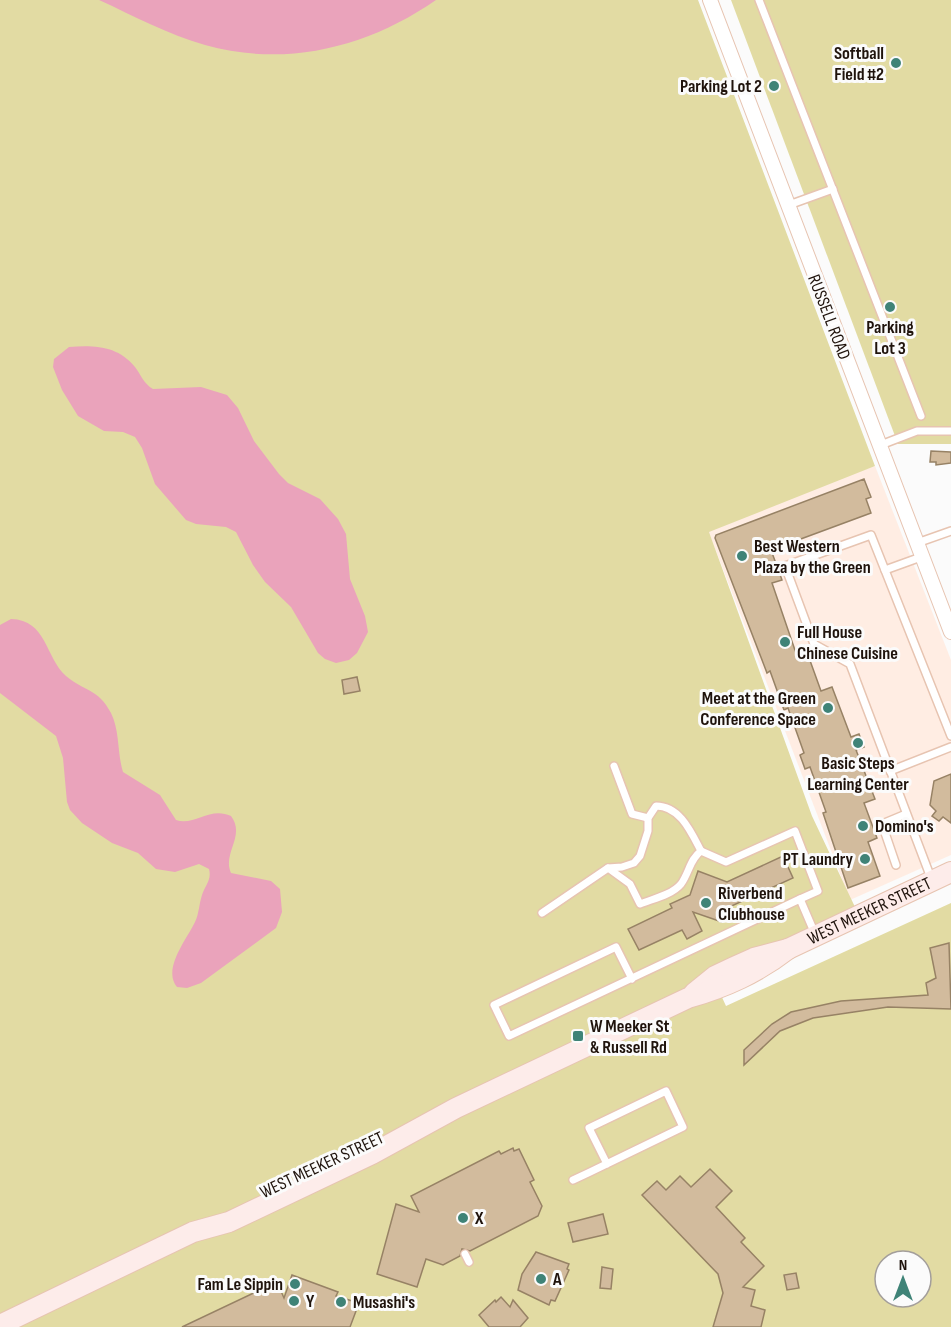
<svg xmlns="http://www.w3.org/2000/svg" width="951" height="1327" viewBox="0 0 951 1327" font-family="'Sofia Sans Condensed',sans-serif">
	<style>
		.built { fill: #ffede3 }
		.green { fill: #e2dba3; fill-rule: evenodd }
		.water { fill: #eaa3bb }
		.building { fill: #d2bb9d; stroke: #978265; stroke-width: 1.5 }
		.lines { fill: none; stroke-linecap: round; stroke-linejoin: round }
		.service-casing { stroke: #e7c4b1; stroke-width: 10 }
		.minor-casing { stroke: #e7c4b1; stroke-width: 16 }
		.secondary-casing { stroke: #e7c4b1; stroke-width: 22 }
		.service { stroke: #fff; stroke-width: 7 }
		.minor { stroke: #fff; stroke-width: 14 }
		.secondary { stroke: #fdecea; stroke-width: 20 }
		.poi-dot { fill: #3f8377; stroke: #fbfbfb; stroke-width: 2 }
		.labels { text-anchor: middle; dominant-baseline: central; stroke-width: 6; stroke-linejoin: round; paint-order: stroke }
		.poi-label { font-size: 18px; font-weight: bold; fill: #1f130c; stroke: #fbfbfb; text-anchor: start }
		.street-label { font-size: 18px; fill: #1f130c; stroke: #fbfbfb }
	</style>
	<rect width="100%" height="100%" fill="#fbfbfb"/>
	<polygon class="built" points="875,466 951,660 951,855 850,900 706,525"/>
	<g class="green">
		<path d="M0 0H698L875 466 709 532 812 816 863 924 720 993 726 1006 951 903V1327H0ZM885 1261H921V1297H885Z"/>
		<polygon points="731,0 951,0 951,444 898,444"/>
	</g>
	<g class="water">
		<path d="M99 0H436C368 47 287 68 205 45 169 35 134 16 99 0Z"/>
		<path d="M69 347C95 345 118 346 135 367 141 375 144 384 153 389L201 387 227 395 238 408 254 441 279 474 288 483 320 499 338 519 346 534 350 579 365 616 368 632 357 653 349 660 336 663 325 659 318 653 291 607 265 582 253 565 236 532 226 527 196 524 186 520 155 484 142 448 135 437 123 432 104 431 78 416 62 390 53 367 54 359Z"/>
		<path d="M11 619C47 620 45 657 66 676 83 691 98 688 111 713 120 731 117 753 123 772L160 795 176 820C195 826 210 806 231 816 246 836 222 853 231 873L271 881 280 889 282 912 276 928 201 983 187 988 177 987C162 969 187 939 195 922 199 914 199 904 202 895 205 885 212 880 209 869L199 864 175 872 156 869 138 853 112 843 82 823 70 810 67 802 63 758 56 736 0 693V625Z"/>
	</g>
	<g class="building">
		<polygon points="931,451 951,452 951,463 936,465 936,462 930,462"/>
		<polygon points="864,479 871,497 866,499 871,513 771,550 782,580 772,583 798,659 808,655 821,691 832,687 851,737 859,734 864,747 856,750 875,799 864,803 877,838 868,842 880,876 848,888 823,813 826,812 810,767 805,769 800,755 804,753 788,708 784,710 770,671 767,673 715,538 716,535"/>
		<polygon points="357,677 360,691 344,694 342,680"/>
		<polygon points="951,774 951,823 943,817 939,821 932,816 936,811 930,805 934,781"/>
		<polygon points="783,856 793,878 727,908 722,922 693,912 702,931 687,939 682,930 639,950 628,929 672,908 670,904 690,895 698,871 727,882"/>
		<polygon points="949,943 951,1009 888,1007 813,1018 780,1031 744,1065 744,1050 772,1024 791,1012 841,1001 928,995 926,983 936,978 930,948"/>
		<polygon points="513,1148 514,1151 519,1149 534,1180 530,1182 542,1206 538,1216 470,1251 462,1249 460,1256 443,1265 426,1259 417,1287 377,1274 396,1204 419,1212 411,1196 499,1151 501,1154"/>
		<polygon points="710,1169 732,1191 716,1207 745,1238 741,1242 764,1266 743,1287 755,1290 751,1306 765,1310 761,1327 713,1327 723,1293 718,1274 642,1195 657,1181 666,1190 680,1176 691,1187"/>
		<polygon points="603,1214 608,1234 573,1242 568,1223"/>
		<polygon points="536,1252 569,1264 567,1269 569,1270 555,1301 551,1300 549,1305 518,1290 522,1274"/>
		<polygon points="602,1267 613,1269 611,1289 600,1288"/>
		<polygon points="796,1273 799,1288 787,1290 784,1275"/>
		<polygon points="292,1275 338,1292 336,1296 359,1303 350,1327 182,1327 277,1282 284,1298"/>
		<polygon points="501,1297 510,1307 513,1300 528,1318 520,1327 489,1327 479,1315 495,1300 496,1302"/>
	</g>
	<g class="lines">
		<g class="service-casing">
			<g id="service">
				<polyline points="759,0 921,416"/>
				<polyline points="786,206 833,189"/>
				<polyline points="878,446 917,431 951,431"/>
				<polyline points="917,543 951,531"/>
				<polyline points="885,570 921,557"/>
				<polyline points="614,766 632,814 648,818"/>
				<polyline points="890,771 951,747"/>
				<polyline points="896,865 882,824 906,814"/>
				<path d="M608 868 630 884 640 904C652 899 672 895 681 884 689 873 690 859 701 851L726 862 795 831 818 891 800 899"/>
				<polyline points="931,878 850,664 814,644 785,566 871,535 951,736"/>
				<path d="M542 913 608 868 622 867 634 863 640 856 648 831V818L656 806C680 806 691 832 701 851"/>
				<polyline points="632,979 616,947 494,1005 509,1036 800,899 815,934"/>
				<polyline points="573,1180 588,1173 683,1127 666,1091 589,1128 607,1164"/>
				<polyline points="465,1254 469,1262"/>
			</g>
		</g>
		<g class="minor-casing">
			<polyline id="minor" points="710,0 951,632"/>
		</g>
		<g class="secondary-casing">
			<g id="secondary">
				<path id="s1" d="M694 993 715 976 734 967 754 958 788 949 951 872"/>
				<path d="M0 1325 193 1232 229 1222 372 1154 456 1108 688 998C726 987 757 973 788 949"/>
			</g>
		</g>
		<use href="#service" class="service"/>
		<use href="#minor" class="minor"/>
		<use href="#secondary" class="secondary"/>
	</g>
	<g class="poi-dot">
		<circle cx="896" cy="63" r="6"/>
		<circle cx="774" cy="86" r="6"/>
		<circle cx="890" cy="307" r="6"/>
		<circle cx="742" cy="556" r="6"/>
		<circle cx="785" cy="642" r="6"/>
		<circle cx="828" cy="708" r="6"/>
		<circle cx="858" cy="743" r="6"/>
		<circle cx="863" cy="826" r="6"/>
		<circle cx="865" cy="859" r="6"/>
		<circle cx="706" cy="903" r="6"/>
		<rect x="572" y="1030" width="12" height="12" rx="3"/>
		<circle cx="463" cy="1218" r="6"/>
		<circle cx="541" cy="1279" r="6"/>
		<circle cx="295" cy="1284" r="6"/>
		<circle cx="294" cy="1301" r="6"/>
		<circle cx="341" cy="1302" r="6"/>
	</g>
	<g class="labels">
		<g class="poi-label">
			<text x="884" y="53" text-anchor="end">Softball<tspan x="884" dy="21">Field #2</tspan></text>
			<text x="762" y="86" text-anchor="end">Parking Lot 2</text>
			<text x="890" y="327" text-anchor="middle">Parking<tspan x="890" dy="21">Lot 3</tspan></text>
			<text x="754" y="546">Best Western<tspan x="754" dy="21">Plaza by the Green</tspan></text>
			<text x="797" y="632">Full House<tspan x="797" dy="21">Chinese Cuisine</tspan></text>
			<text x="816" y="698" text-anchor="end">Meet at the Green<tspan x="816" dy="21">Conference Space</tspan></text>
			<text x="858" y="763" text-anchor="middle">Basic Steps<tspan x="858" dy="21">Learning Center</tspan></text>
			<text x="875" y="826">Domino's</text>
			<text x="853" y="859" text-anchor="end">PT Laundry</text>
			<text x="718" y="893">Riverbend<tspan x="718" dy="21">Clubhouse</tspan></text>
			<text x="590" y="1026">W Meeker St<tspan x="590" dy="21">&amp; Russell Rd</tspan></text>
			<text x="475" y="1218">X</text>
			<text x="553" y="1279">A</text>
			<text x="283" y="1284" text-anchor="end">Fam Le Sippin</text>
			<text x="306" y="1301">Y</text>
			<text x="353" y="1302">Musashi's</text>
		</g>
		<g class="street-label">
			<text transform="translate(829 317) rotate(69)">RUSSELL ROAD</text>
			<text stroke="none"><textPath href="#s1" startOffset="195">WEST MEEKER STREET</textPath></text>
			<text transform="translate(322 1165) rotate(-25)">WEST MEEKER STREET</text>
		</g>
	</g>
	<g transform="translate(903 1279)"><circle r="28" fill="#fbfbfb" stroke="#a39e9b" stroke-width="1.5"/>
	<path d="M0-4.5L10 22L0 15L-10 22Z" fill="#3f8377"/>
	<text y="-9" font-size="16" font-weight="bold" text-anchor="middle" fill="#1f130c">N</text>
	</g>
</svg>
